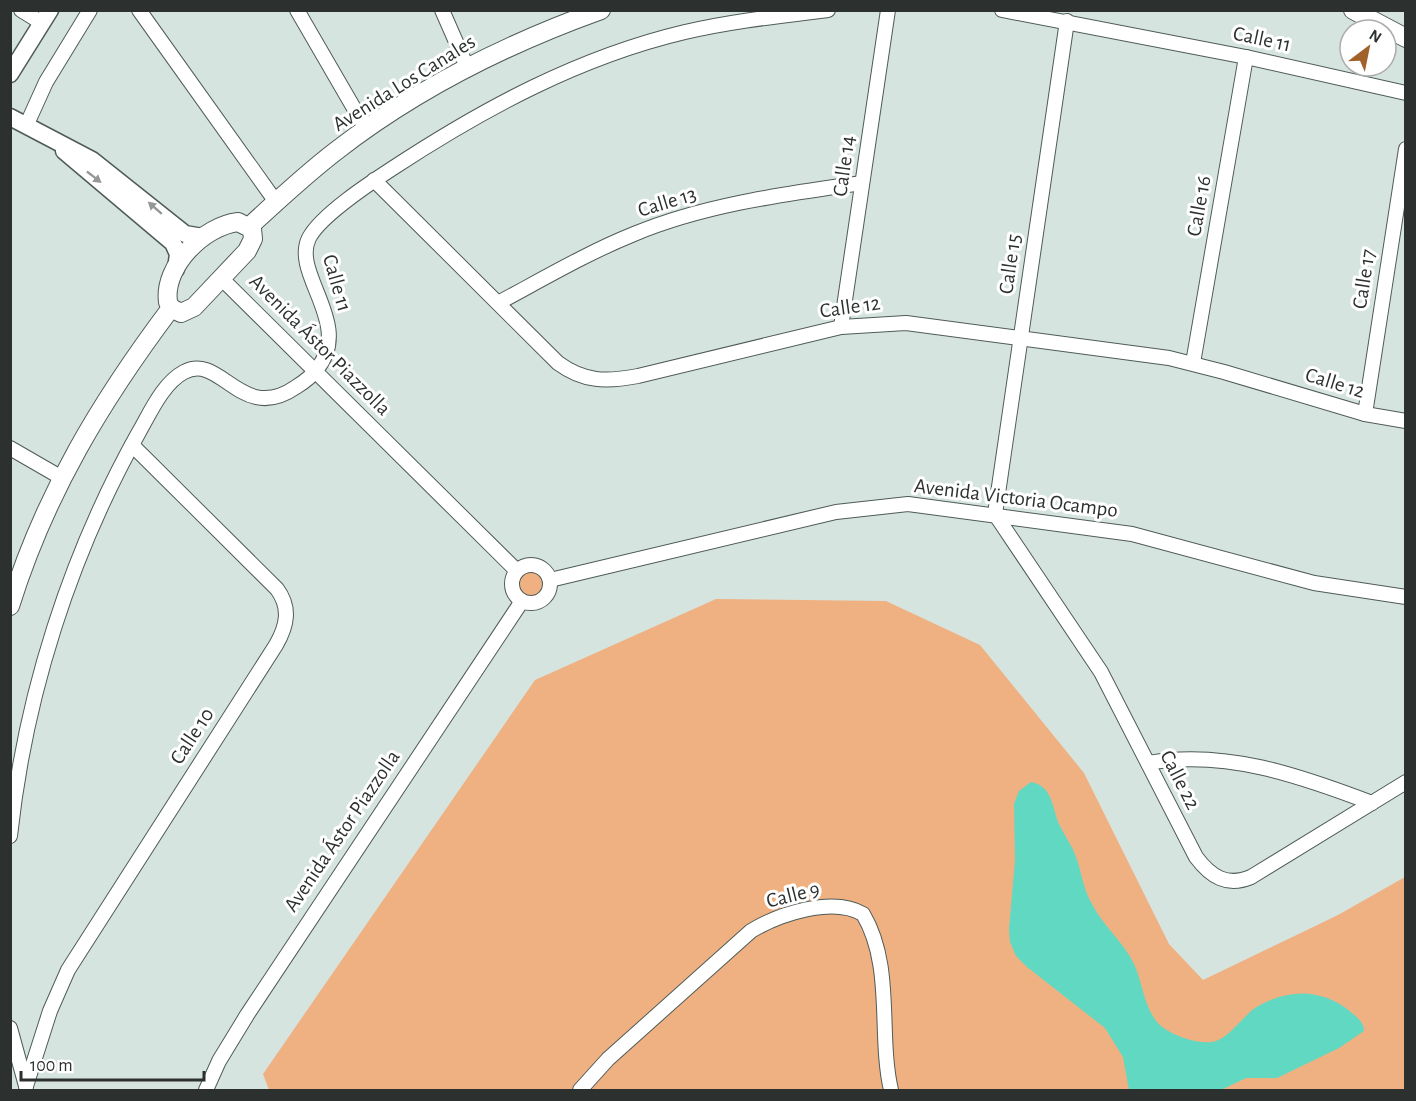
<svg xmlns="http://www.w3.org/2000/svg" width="1416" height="1101" viewBox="0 0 1416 1101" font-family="'Alegreya Sans',sans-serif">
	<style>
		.green { fill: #efb182 }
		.water { fill: #61d8c2 }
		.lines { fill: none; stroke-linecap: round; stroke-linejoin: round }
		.minor-casing { stroke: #4f5b58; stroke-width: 16 }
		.tertiary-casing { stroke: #4f5b58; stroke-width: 19 }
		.secondary-casing { stroke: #4f5b58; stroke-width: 20 }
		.minor { stroke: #fff; stroke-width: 14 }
		.tertiary { stroke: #fff; stroke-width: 16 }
		.secondary { stroke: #fff; stroke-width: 18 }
		.oneway { fill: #969898 }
		.labels { text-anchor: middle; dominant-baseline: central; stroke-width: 6; stroke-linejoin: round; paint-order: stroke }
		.street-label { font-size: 21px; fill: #2c3130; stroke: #fff }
	</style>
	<rect width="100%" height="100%" fill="#d6e4e0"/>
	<g class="green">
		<circle cx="531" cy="584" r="14"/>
		<polygon points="716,599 886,601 980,645 1084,773 1169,944 1203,980 1338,915 1405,877 1405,1090 269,1090 263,1074 535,680"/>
	</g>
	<path class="water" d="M1031 782C1053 786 1052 808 1059 824 1064 835 1072 845 1076 857 1082 873 1083 889 1092 904 1103 926 1123 941 1134 964 1143 983 1144 1011 1161 1026 1173 1036 1197 1044 1212 1042 1229 1039 1242 1017 1255 1008 1288 988 1323 988 1352 1013 1358 1018 1364 1023 1364 1031L1339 1048 1277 1078H1246L1221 1090H1129L1123 1057 1105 1028 1027 967 1016 956 1010 942 1009 929 1015 860 1014 804 1019 791Z"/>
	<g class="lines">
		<g class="minor-casing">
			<g id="minor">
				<polyline points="21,10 42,23"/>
				<polyline points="139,10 276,202"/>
				<polyline points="297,10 366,129"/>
				<polyline points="442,10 467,67"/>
				<polyline points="1002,10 1246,57 1406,93"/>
				<path d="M1067 21 995 514 1101 672 1196 857C1211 877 1227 887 1251 877L1406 782"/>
				<polyline points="27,124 46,82 90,10"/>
				<path d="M374 180 558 363C584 382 606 382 638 376L841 327 906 323 1169 358 1224 372 1365 414 1406 421"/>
				<polyline points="221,278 516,570"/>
				<path d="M498 303C543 279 587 253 634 234 706 204 786 194 862 183"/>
				<polyline points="841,327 888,10"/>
				<polyline points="1193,363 1246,57"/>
				<polyline points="1365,414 1406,149"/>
				<polyline points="10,448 62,478"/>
				<circle cx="531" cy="584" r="19"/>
				<polyline points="550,580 836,512 908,504 1132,534 1314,583 1406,597"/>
				<path d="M1148 763C1225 749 1301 776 1372 803"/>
				<path d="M10 836C25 696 70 555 139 432 150 413 163 383 184 372 221 352 241 425 296 387 304 382 312 376 317 369 354 324 291 274 309 238 321 215 370 183 393 168 483 109 579 57 685 32 732 21 780 16 828 10"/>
				<polyline points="10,1028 26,1086"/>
				<path d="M26 1086 50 1011 68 970 276 645C287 626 291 608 277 589L132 445"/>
				<polyline points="206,1090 219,1061 247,1015 522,601"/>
				<path d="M580 1090 608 1059 751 931C779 914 833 896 863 914 894 966 878 1034 891 1090"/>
			</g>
		</g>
		<g class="tertiary-casing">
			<g id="tertiary">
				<polyline points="10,74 50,10"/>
				<polyline points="10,117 92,160 185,234 203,237"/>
				<polyline points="64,151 173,243 178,254 176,269"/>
			</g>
		</g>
		<g class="secondary-casing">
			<g id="secondary">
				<polyline points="1353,10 1406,38"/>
				<path d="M238 222 252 229 253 239 247 251 194 307 181 313 171 308 168 302C163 266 204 226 238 222Z"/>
				<path d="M250 226C278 200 306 174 336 151 416 89 506 44 601 10"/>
				<path d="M10 606C45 494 101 401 171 308"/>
			</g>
		</g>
		<use href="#minor" class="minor"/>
		<use href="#tertiary" class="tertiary"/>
		<use href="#secondary" class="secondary"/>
	</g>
	<defs><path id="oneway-solid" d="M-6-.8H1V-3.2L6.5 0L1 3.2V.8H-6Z" transform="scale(1.5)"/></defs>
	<g class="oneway">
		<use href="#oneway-solid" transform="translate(94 177) rotate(38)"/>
		<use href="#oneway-solid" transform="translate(155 208) rotate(-139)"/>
	</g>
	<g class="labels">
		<g class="street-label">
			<text transform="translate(1262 39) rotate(12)">Calle 11</text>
			<text transform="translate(404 83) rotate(-32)">Avenida Los Canales</text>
			<text transform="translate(844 166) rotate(-82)">Calle 14</text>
			<text transform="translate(667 202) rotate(-17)">Calle 13</text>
			<text transform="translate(1199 206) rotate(-80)">Calle 16</text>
			<text transform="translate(1010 264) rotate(-82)">Calle 15</text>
			<text transform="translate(1364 279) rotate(-81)">Calle 17</text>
			<text transform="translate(337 283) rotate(74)">Calle 11</text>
			<text transform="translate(850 307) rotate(-8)">Calle 12</text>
			<text transform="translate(320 345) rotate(45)">Avenida Ástor Piazzolla</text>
			<text transform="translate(1335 383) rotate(17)">Calle 12</text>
			<text transform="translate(1016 498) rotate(7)">Avenida Victoria Ocampo</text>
			<text transform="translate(192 736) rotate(-57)">Calle 10</text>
			<text transform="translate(1180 780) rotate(63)">Calle 22</text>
			<text transform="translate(342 831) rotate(-56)">Avenida Ástor Piazzolla</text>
			<text transform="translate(793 895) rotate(-14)">Calle 9</text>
		</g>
	</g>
	<rect width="1416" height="1101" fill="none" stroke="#2c3130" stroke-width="24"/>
	<g transform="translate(1368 48) rotate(32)"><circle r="28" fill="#ffffff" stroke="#abadac" stroke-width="1.5"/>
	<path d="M0-4.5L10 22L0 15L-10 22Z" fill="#a1612a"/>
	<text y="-9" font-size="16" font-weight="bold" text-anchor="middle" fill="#2c3130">N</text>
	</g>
	<path d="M21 1071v9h183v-9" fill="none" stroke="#2c3130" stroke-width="3"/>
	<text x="30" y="1071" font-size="18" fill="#2c3130" stroke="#ffffff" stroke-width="4.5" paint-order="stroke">100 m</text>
</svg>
